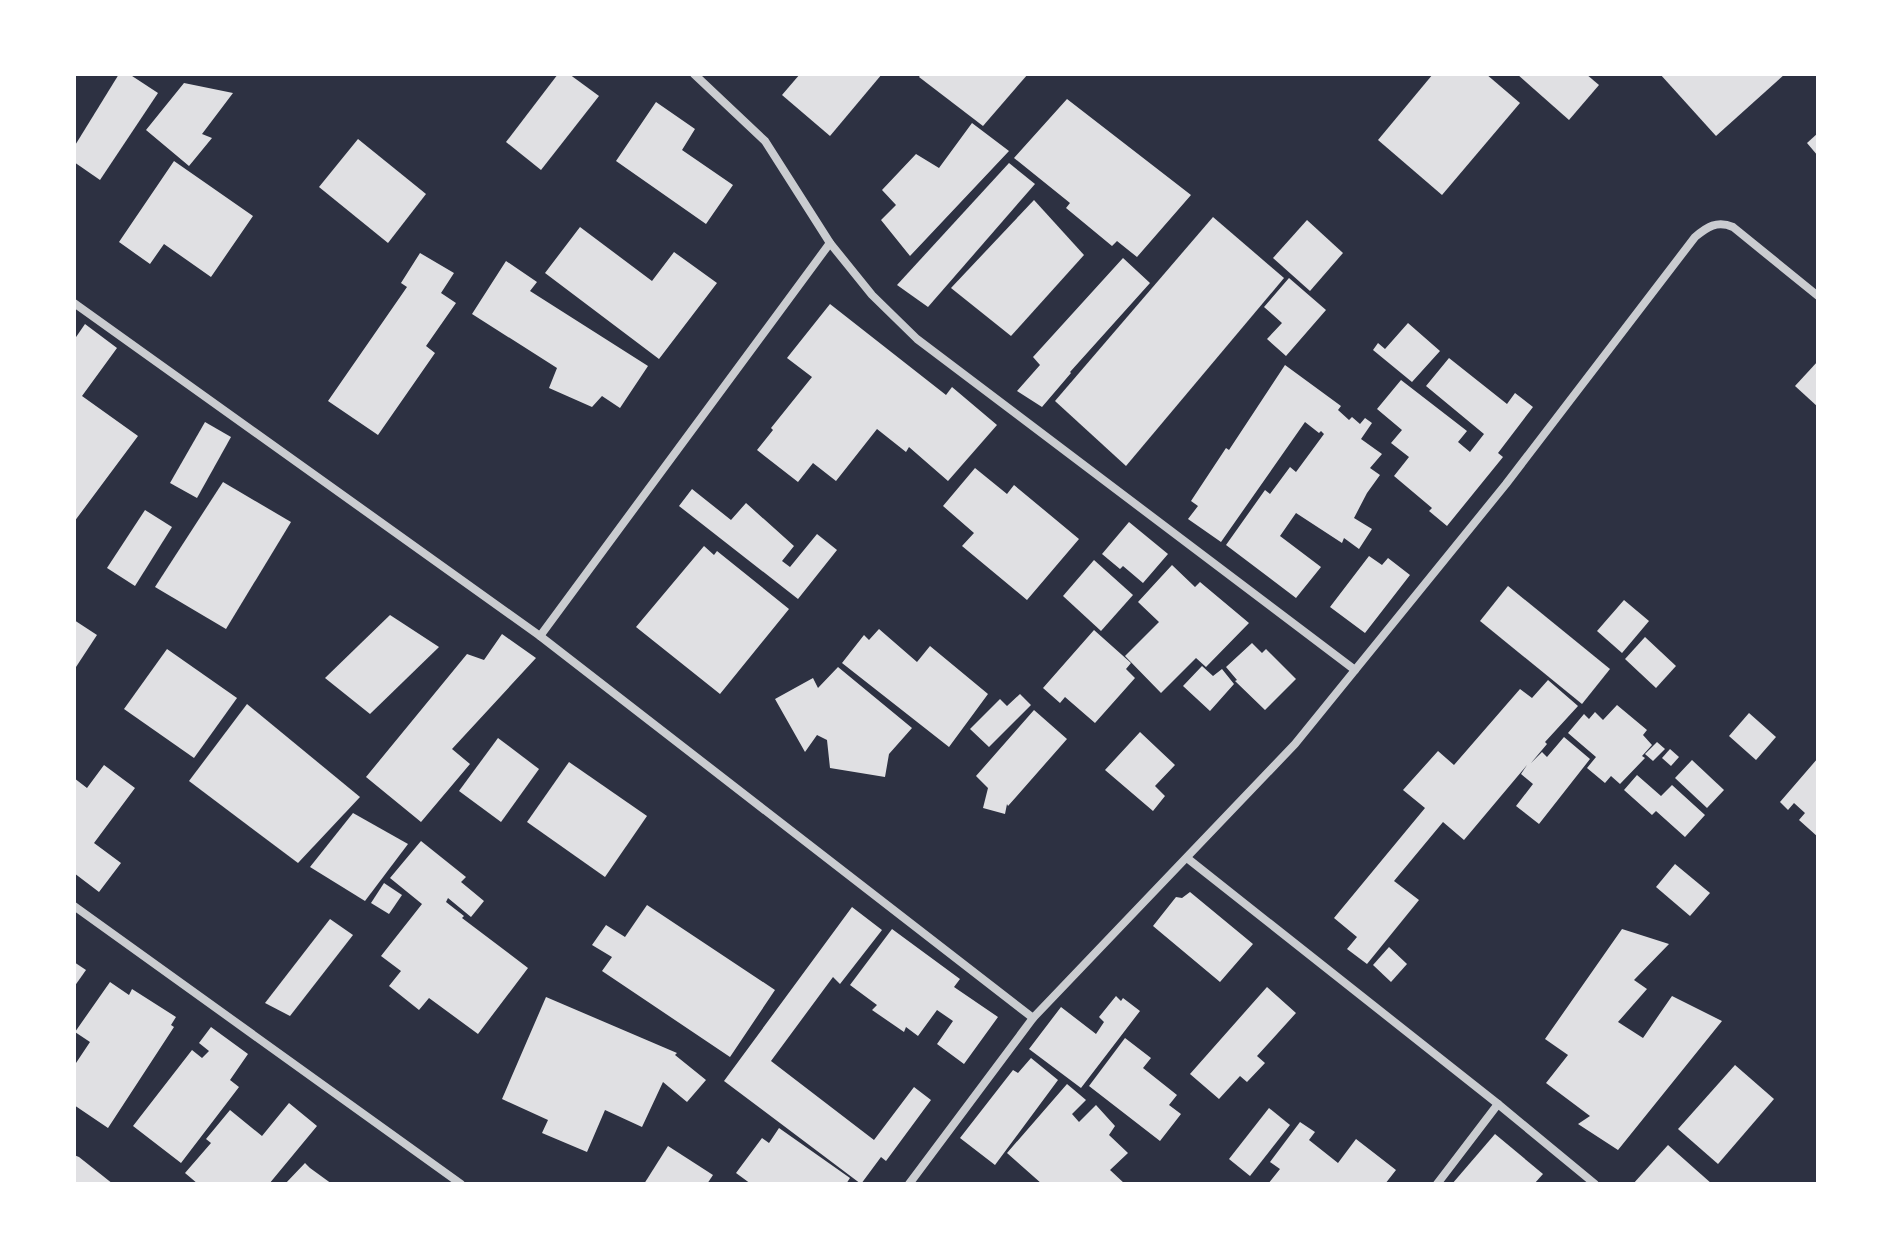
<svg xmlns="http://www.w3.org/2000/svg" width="1892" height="1258" viewBox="0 0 1892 1258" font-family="'Fira Sans Condensed',sans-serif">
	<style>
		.building { fill: #e0e0e3 }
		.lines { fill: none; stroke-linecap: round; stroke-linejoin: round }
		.minor { stroke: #caccd0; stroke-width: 8 }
	</style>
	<rect width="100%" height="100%" fill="#2d3142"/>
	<g class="building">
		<polygon points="119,74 129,74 158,93 100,180 74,162 74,147"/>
		<polygon points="558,74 569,74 599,96 541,170 506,142"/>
		<polygon points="800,74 882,74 830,136 782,95"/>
		<polygon points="921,74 1028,74 983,126 919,77"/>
		<polygon points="1433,74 1486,74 1520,103 1442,195 1378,140"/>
		<polygon points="1517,74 1586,74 1599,85 1569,120"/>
		<polygon points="1660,74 1785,74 1716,136"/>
		<polygon points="184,83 233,93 202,134 212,138 189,166 146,130"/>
		<polygon points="1067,99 1191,195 1137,257 1117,241 1112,246 1066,208 1070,203 1014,158"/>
		<polygon points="656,102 695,129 682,150 733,185 706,224 616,161"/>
		<polygon points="972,123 1009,151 910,256 881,220 896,205 882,190 916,154 939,168"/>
		<polygon points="1818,133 1818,156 1807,143"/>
		<polygon points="358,139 426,194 388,243 319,187"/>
		<polygon points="174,161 253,216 211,277 164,244 150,264 119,242"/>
		<polygon points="1009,163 1035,184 928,307 897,285"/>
		<polygon points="1034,200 1084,255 1011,336 951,288"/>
		<polygon points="1213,217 1284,278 1126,466 1055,401"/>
		<polygon points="1307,220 1343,253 1310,291 1273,258"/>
		<polygon points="580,227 652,281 674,252 717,283 659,359 545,273"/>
		<polygon points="420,253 454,273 441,293 456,303 426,346 435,353 378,435 328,401 407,287 401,283"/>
		<polygon points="1123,258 1150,283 1070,372 1071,373 1042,407 1017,391 1040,365 1033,357"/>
		<polygon points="506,261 537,282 530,291 648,366 620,408 602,396 592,407 549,388 557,368 472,314"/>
		<polygon points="1289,278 1326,310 1286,356 1267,339 1282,323 1264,307"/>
		<polygon points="830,304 946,395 952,387 997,425 948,481 909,447 906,452 877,429 836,481 813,463 798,482 757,450 773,430 771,428 812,377 787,358"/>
		<polygon points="1408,323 1440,351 1412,382 1373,350 1378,343 1385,349"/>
		<polygon points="85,324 117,348 82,396 138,436 74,522 74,340"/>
		<polygon points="1449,358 1507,404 1515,393 1533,407 1498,453 1503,457 1447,526 1429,511 1432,508 1394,476 1409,457 1391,443 1402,430 1377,409 1401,380 1467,431 1458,442 1470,452 1484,434 1426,386"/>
		<polygon points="1818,361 1818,407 1795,386"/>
		<polygon points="1285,365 1341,406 1338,410 1349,420 1352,417 1360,424 1365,418 1372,423 1361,439 1382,454 1370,468 1380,475 1367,493 1354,518 1372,529 1359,549 1344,538 1342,543 1296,513 1280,536 1321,567 1296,598 1226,545 1265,490 1270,494 1290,467 1296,472 1324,434 1321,431 1319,433 1305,422 1221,542 1188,519 1198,506 1191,501 1226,448 1229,450"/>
		<polygon points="205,422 231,437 197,498 170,483"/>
		<polygon points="975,468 1007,494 1014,485 1079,539 1027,600 962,546 974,533 943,506"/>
		<polygon points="223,482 291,522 226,629 155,587"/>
		<polygon points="692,489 731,520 746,503 794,546 782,561 790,567 817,534 837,550 798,599 679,506"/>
		<polygon points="145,510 172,527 135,586 107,568"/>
		<polygon points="1129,522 1168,554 1143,583 1123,566 1120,569 1102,554"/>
		<polygon points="704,546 714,555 717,551 789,609 720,694 636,627"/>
		<polygon points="1369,556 1382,565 1388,558 1410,575 1365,633 1330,607"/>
		<polygon points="1094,560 1133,595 1101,631 1063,596"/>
		<polygon points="1172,565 1195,587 1200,582 1249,623 1206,667 1196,658 1161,693 1125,656 1159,622 1138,602"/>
		<polygon points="1508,586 1610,669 1582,704 1480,621"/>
		<polygon points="1624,600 1649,621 1622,653 1597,631"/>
		<polygon points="390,615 439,647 370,714 325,678"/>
		<polygon points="74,620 97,635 74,670"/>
		<polygon points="879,629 917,662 930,646 988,694 949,747 842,663 864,635 869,640"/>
		<polygon points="1094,630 1131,663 1126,669 1135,678 1095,723 1065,697 1060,703 1043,688"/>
		<polygon points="502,634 536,658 452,749 470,764 421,822 366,777 467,654 484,660"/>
		<polygon points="1645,637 1676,666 1656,688 1625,659"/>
		<polygon points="1252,643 1262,653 1266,649 1296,679 1265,710 1235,681 1237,680 1226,667"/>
		<polygon points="167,649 237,698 194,758 124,709"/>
		<polygon points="1202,666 1213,676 1222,669 1234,684 1210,711 1183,686"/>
		<polygon points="838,667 912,728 889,754 885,777 830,768 827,740 817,735 805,752 775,699 813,678 818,688"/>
		<polygon points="1548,680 1578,706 1545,742 1547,744 1531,763 1542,752 1547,757 1564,737 1590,759 1539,824 1516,806 1533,784 1521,774 1527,765 1464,840 1443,822 1394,881 1419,900 1367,964 1347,949 1357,937 1334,918 1425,808 1403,790 1438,751 1454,765 1520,689 1532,698"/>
		<polygon points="1020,694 1031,705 989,747 970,729 1000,699 1007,706"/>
		<polygon points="247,704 360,797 298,863 189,781"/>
		<polygon points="1617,705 1647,730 1643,735 1652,745 1642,756 1645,758 1620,784 1611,776 1605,783 1587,768 1596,757 1568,733 1584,714 1589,719 1595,712 1603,720"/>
		<polygon points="1034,710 1067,739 1008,806 1007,804 1005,814 983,808 988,788 976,776"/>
		<polygon points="1749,713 1776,737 1756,760 1729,736"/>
		<polygon points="1140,732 1175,765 1155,786 1165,796 1153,811 1105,770"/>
		<polygon points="498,738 539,769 501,822 459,791"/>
		<polygon points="1657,742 1665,749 1653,761 1645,754"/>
		<polygon points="1670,749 1679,757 1671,766 1662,758"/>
		<polygon points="1818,758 1818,837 1799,820 1805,813 1794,803 1788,810 1780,802"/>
		<polygon points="1692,760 1724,790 1707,808 1675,778"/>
		<polygon points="569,762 647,816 605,877 527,822"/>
		<polygon points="104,765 135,788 94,843 121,863 99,892 74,873 74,778 87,788"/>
		<polygon points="1637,775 1661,796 1672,785 1705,815 1685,837 1656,811 1652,815 1624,790"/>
		<polygon points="353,813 408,844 365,901 310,867"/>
		<polygon points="421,841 466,877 461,882 484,901 471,917 448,898 446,902 464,916 462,918 528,968 478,1034 429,998 419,1010 389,986 401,971 381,956 422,904 390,878"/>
		<polygon points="1675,864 1710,893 1690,916 1656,887"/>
		<polygon points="384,883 402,895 389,914 371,903"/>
		<polygon points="1190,892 1253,944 1220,982 1153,926 1176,897 1182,898"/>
		<polygon points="647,905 775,990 730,1057 602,971 612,957 592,945 606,925 625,937"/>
		<polygon points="852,907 882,930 840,984 833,977 771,1061 874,1140 914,1087 931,1100 886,1161 881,1157 861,1184 724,1081"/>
		<polygon points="330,919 353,935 290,1016 265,1003"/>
		<polygon points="892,929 960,979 954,987 998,1017 964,1064 937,1044 953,1021 937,1010 918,1036 906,1027 904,1032 872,1010 877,1005 850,985"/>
		<polygon points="1622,929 1669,944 1634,980 1647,989 1618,1022 1643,1038 1672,996 1722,1021 1618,1150 1578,1124 1590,1116 1546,1083 1568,1055 1545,1039"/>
		<polygon points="1389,947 1407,964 1391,982 1373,965"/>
		<polygon points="74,962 86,970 74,987"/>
		<polygon points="110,982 129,995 132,989 176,1017 171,1025 174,1027 108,1128 74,1105 74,1066 90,1042 75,1032"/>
		<polygon points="1267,987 1296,1013 1257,1056 1265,1063 1247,1082 1240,1076 1219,1099 1190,1074"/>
		<polygon points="1116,996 1121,1001 1123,998 1140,1011 1081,1088 1029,1049 1061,1007 1096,1034 1104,1022 1099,1017"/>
		<polygon points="546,997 677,1053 675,1055 706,1080 687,1102 663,1082 642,1127 605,1110 587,1152 542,1133 548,1120 502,1099"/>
		<polygon points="211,1027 248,1054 230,1080 239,1087 181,1163 133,1126 192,1050 202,1058 209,1051 199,1043"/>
		<polygon points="1125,1038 1151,1058 1143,1068 1177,1095 1169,1105 1181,1114 1160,1141 1089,1086"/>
		<polygon points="1031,1058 1058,1080 995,1165 960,1138 1013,1070 1018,1073"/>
		<polygon points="1735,1065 1774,1099 1718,1164 1678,1129"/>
		<polygon points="1067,1084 1086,1100 1072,1114 1079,1122 1096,1105 1115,1126 1109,1135 1128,1153 1110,1170 1125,1184 1042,1184 1007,1153"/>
		<polygon points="289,1103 317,1126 269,1184 198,1184 185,1173 211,1143 206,1139 230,1110 262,1136"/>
		<polygon points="1269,1108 1290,1125 1250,1176 1229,1159"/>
		<polygon points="1300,1122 1315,1132 1309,1140 1338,1163 1356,1139 1396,1170 1385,1184 1268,1184 1280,1169 1270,1162"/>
		<polygon points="779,1128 850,1178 846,1184 751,1184 736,1173 762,1138 769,1143"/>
		<polygon points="1495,1134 1543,1174 1534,1184 1452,1184"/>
		<polygon points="1668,1145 1712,1184 1633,1184"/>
		<polygon points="668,1146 713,1175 707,1184 644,1184"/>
		<polygon points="74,1155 79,1157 113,1184 74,1184"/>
		<polygon points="305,1163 310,1168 332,1184 285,1184"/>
	</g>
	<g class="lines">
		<g class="minor">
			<polyline points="694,74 765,141 830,243 872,295 917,339 1355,670"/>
			<polyline points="74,303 540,636 1033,1018"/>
			<polyline points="540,636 830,243"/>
			<polyline points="1187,858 1498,1104 1595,1184"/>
			<polyline points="74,906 461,1184"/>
			<path d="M909 1184 1033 1018 1295 744 1506 484 1695 237C1707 227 1717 220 1733 227L1818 296"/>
			<polyline points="1437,1184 1498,1104"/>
		</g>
	</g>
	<rect width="1892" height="1258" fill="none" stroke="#ffffff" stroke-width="152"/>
</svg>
